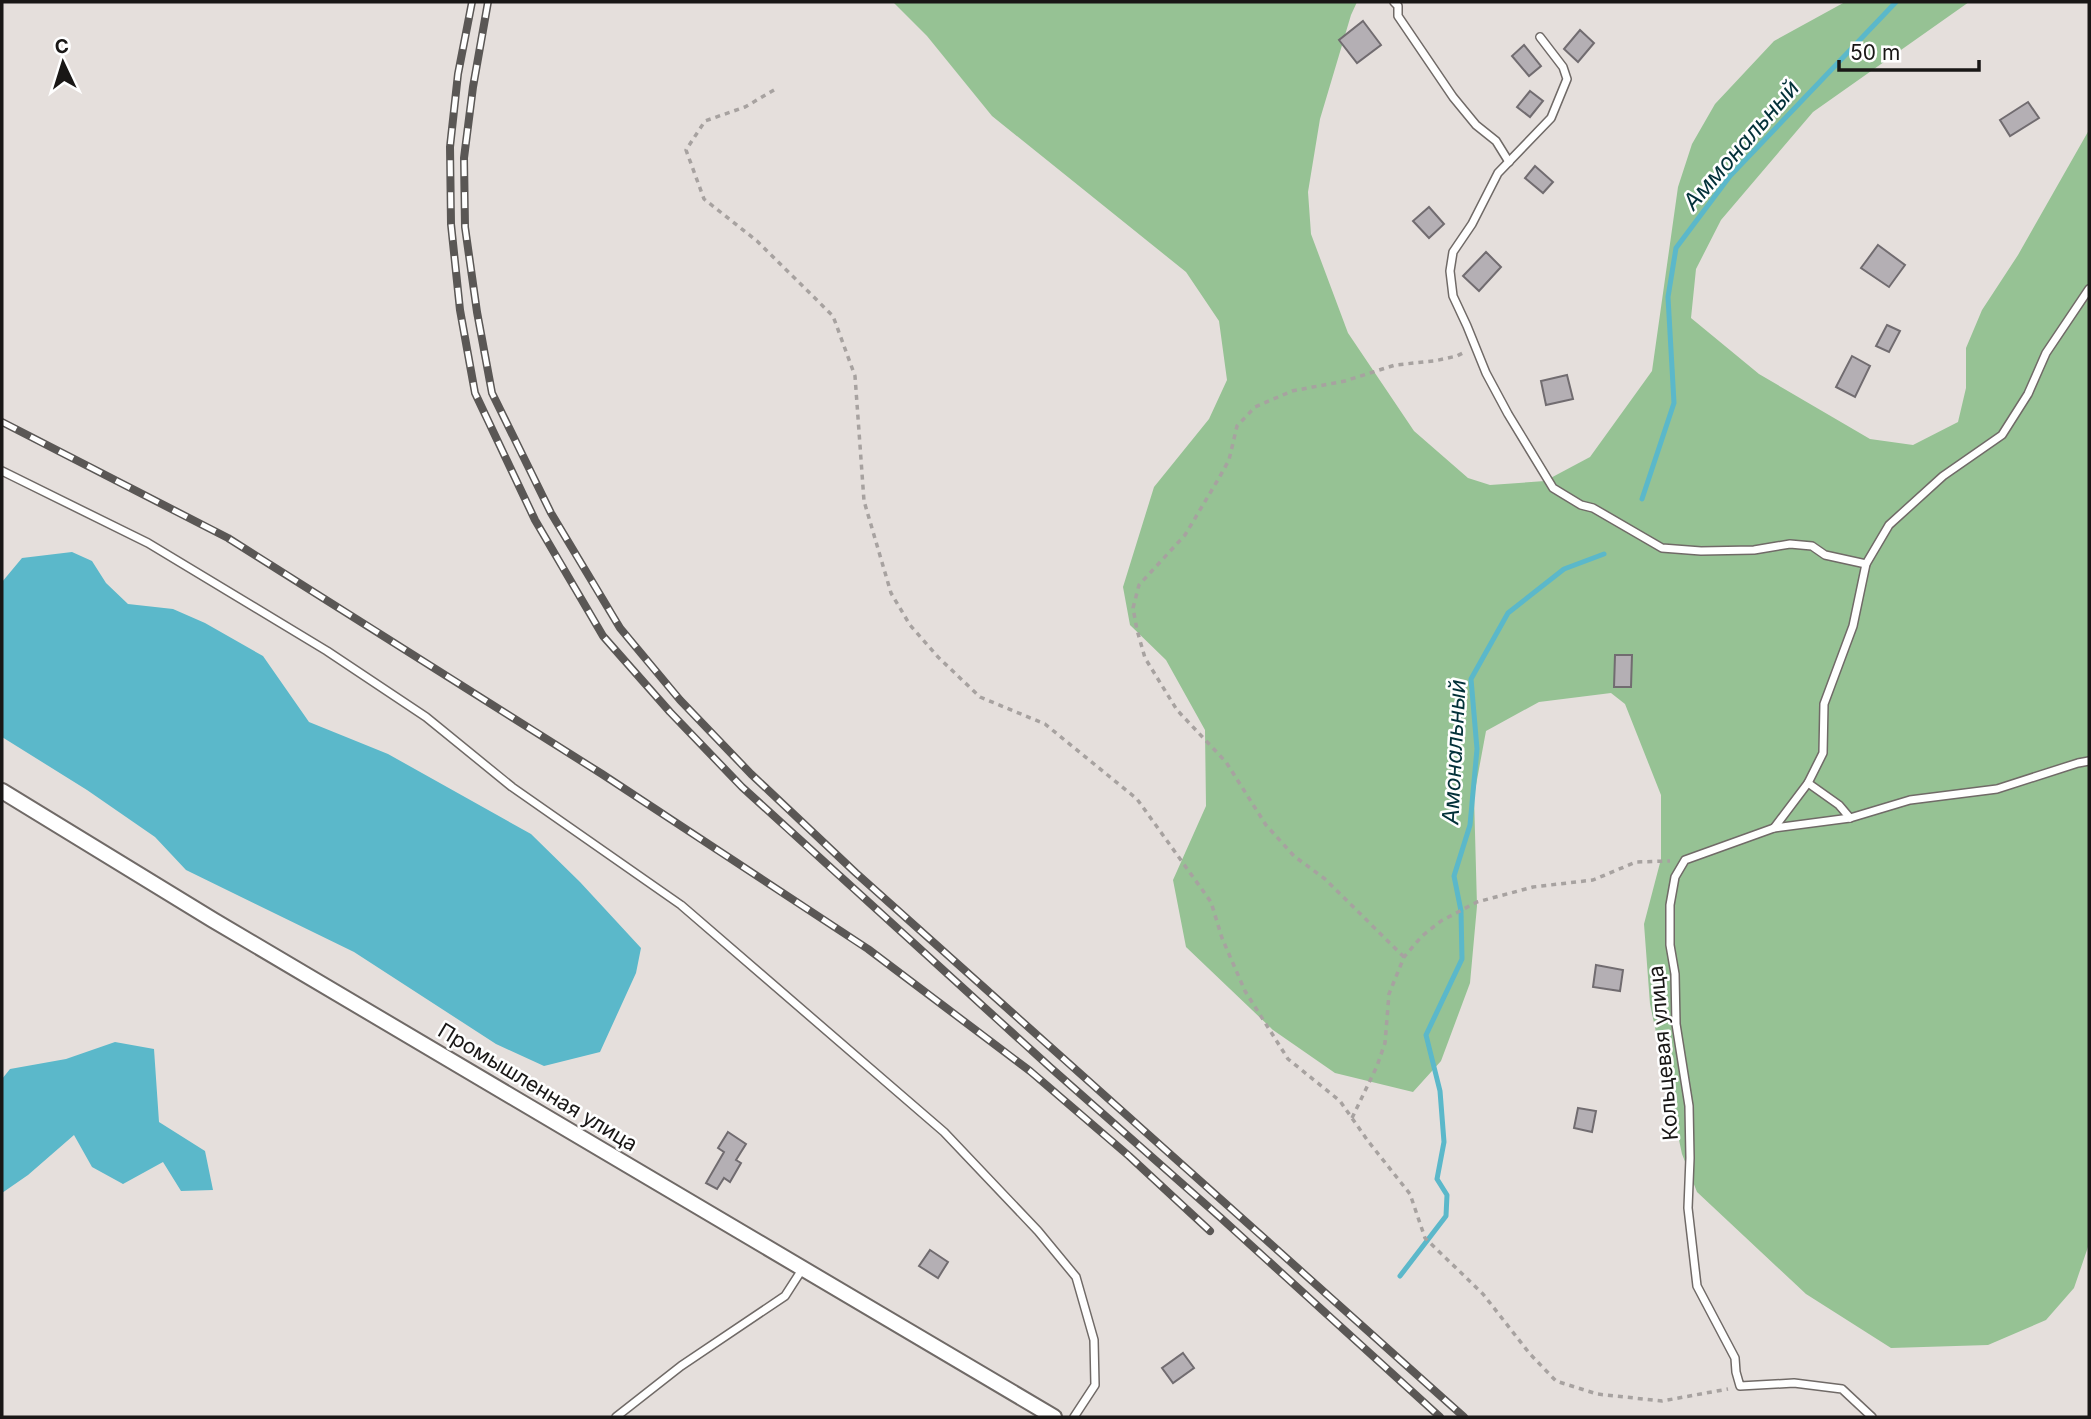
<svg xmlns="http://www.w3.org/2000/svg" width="2091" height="1419" viewBox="0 0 2091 1419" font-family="Inter,sans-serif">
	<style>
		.green { fill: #96c294 }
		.water { fill: #5bb8ca }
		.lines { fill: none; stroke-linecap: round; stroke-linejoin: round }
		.stream { stroke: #5bb8ca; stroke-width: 5 }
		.building { fill: #b4afb4; stroke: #716c70; stroke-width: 2 }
		.lane-casing { stroke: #706a67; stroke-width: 10 }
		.street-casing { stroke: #706a67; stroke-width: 18 }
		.path { stroke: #a7a2a0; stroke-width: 3.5; stroke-dasharray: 5 5; stroke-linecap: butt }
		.lane { stroke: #fff; stroke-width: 7 }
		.street { stroke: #fff; stroke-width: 14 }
		.rail-casing { stroke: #5a5755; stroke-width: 8 }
		.rail { stroke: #fff; stroke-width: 5; stroke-dasharray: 16; stroke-linecap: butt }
		.labels { text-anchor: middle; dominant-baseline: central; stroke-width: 5; stroke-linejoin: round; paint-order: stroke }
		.street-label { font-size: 21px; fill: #191716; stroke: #fff }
		.water-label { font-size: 23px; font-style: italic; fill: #033139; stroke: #fff }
	</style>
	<rect width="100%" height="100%" fill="#e5dfdc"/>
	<polygon class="green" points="893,2 1357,2 1351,15 1320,119 1308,192 1311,234 1348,333 1414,431 1468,478 1490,485 1545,481 1590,457 1652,371 1678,187 1692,144 1715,104 1774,41 1845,2 1969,2 1813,112 1721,220 1696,269 1691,318 1759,374 1870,439 1913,445 1958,422 1966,388 1966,348 1982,310 2018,255 2089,130 2089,1244 2074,1288 2046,1320 1988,1345 1891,1348 1806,1294 1697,1192 1682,1154 1650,1004 1644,924 1661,859 1661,795 1625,704 1611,693 1539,702 1486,731 1474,796 1477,906 1470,983 1441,1061 1413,1092 1335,1073 1273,1030 1186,947 1173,880 1206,806 1205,730 1166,660 1130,625 1123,587 1154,487 1209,419 1227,380 1219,321 1186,272 992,116 927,36"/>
	<g class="water">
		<polygon points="72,552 92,561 106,583 128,604 173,609 205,623 263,656 309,722 388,754 531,834 580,882 641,948 636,973 600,1052 544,1066 496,1044 354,952 186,870 155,837 87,790 2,737 2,582 22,558"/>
		<polygon points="115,1042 154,1049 159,1122 205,1151 213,1190 181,1191 163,1162 123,1184 92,1167 74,1135 28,1175 2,1193 2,1079 10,1069 66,1059"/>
	</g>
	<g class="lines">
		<g class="stream">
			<polyline points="1642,499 1674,403 1668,297 1676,248 1730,176 1896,2"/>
			<polyline points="1400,1276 1446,1216 1447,1195 1437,1179 1444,1142 1440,1091 1426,1035 1462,959 1461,911 1454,876 1470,825 1477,749 1471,679 1508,613 1564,569 1604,554"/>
		</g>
	</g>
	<g class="building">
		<polygon points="1363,21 1381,45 1357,63 1339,40"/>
		<polygon points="1580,30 1594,43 1578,62 1564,49"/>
		<polygon points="1524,45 1541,66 1529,76 1512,56"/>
		<polygon points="1530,91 1543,101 1530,117 1517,107"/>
		<polygon points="2028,102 2039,118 2010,136 2000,120"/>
		<polygon points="1535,166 1553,182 1543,193 1525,178"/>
		<polygon points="1429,207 1444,224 1429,238 1413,221"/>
		<polygon points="1878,245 1905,265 1889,287 1861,268"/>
		<polygon points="1486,252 1501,267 1479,291 1463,276"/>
		<polygon points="1887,325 1900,331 1889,352 1876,346"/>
		<polygon points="1852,356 1870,366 1855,397 1836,387"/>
		<polygon points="1567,375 1573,399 1546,405 1541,381"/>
		<polygon points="1615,655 1632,655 1631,687 1614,687"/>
		<polygon points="1596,965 1623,970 1620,991 1593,987"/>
		<polygon points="1578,1108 1596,1111 1592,1132 1574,1128"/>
		<polygon points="728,1132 746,1144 736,1160 741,1163 730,1182 724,1178 717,1189 706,1183 724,1152 718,1148"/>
		<polygon points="930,1250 948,1262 938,1278 919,1266"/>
		<polygon points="1183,1353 1194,1368 1173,1383 1162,1368"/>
	</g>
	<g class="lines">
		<g class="lane-casing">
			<g id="lane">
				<polyline points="1394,2 1398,6 1398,16 1453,97 1476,125 1496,141 1509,162"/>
				<polyline points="1540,37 1563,67 1567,79 1551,118 1498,173 1472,224 1453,252 1450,271 1453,296 1467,326 1486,373 1508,414 1553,488 1581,505 1593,508 1662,548 1701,551 1754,550 1790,544 1812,546 1825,555 1866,564"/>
				<polyline points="2,471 148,543 327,651 426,717 512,787 681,905 944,1132 1038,1231 1076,1277 1094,1340 1095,1385 1074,1417"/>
				<polyline points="1808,783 1839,805 1850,818"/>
				<polyline points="1774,828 1850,818 1910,800 1997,789 2078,763 2089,761"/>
				<polyline points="616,1417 681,1366 785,1296 803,1268"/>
				<polyline points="1872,1417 1842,1389 1794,1383 1740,1386 1736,1372 1735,1358 1697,1286 1688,1208 1690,1158 1689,1106 1676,1024 1675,974 1670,945 1670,905 1675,877 1685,860 1774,828 1808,783 1823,753 1824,704 1853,626 1866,564 1889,525 1943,476 2002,435 2028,394 2046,353 2089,289"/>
			</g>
		</g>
		<g class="street-casing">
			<polyline id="street" points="2,791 213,920 1054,1417"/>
		</g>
		<g class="path">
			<polyline points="774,90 745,107 705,121 686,150 704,199 757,241 833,316 855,376 864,501 891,593 910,625 938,657 980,697 1045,724 1137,799 1211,902 1222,938 1245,991 1288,1059 1340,1101 1368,1141 1410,1194 1425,1238 1483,1294 1530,1354 1556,1381 1597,1394 1662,1401 1728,1389"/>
			<polyline points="1404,957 1325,879 1294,856 1266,825 1226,762 1177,710 1145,658 1137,630 1133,608 1139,585 1185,535 1219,478 1229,460 1237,426 1255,407 1292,391 1345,381 1395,365 1434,361 1457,356 1465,352"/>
			<polyline points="1352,1118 1377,1066 1385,1043 1389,994 1404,957 1422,936 1441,921 1477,902 1533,887 1593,880 1636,862 1670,861"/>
		</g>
		<use href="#lane" class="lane"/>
		<use href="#street" class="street"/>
		<g class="rail-casing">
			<g id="rail">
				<polyline points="472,2 458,74 450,147 451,224 460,310 475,393 535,520 603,636 670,712 742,787 1051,1068 1221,1218 1440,1417"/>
				<polyline points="488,2 473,87 464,158 465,227 477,312 492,393 551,513 620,628 680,700 751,774 856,873 1464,1417"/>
				<polyline points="2,422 228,538 602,774 868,949 1030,1071 1129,1156 1210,1231"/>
			</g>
		</g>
		<use href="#rail" class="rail"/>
	</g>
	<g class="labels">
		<g class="street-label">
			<text transform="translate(1663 1053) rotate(-95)">Кольцевая улица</text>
			<text transform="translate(538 1087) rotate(31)">Промышленная улица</text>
		</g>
		<g class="water-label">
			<text transform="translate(1741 145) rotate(-49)">Аммональный</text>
			<text transform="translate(1454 752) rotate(-87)">Амональный</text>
		</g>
	</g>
	<rect width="2091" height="1419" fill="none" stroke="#191716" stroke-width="7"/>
	<g transform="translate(63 63) rotate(356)" stroke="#ffffff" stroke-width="5" paint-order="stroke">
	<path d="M0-5L12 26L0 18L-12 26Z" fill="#191716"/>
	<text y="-10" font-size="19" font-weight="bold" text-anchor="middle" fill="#191716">С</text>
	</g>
	<path d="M1839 60v10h140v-10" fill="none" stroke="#191716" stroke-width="3.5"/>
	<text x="1850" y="60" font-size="21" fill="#191716" stroke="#ffffff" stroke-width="5" paint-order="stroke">50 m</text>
</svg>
